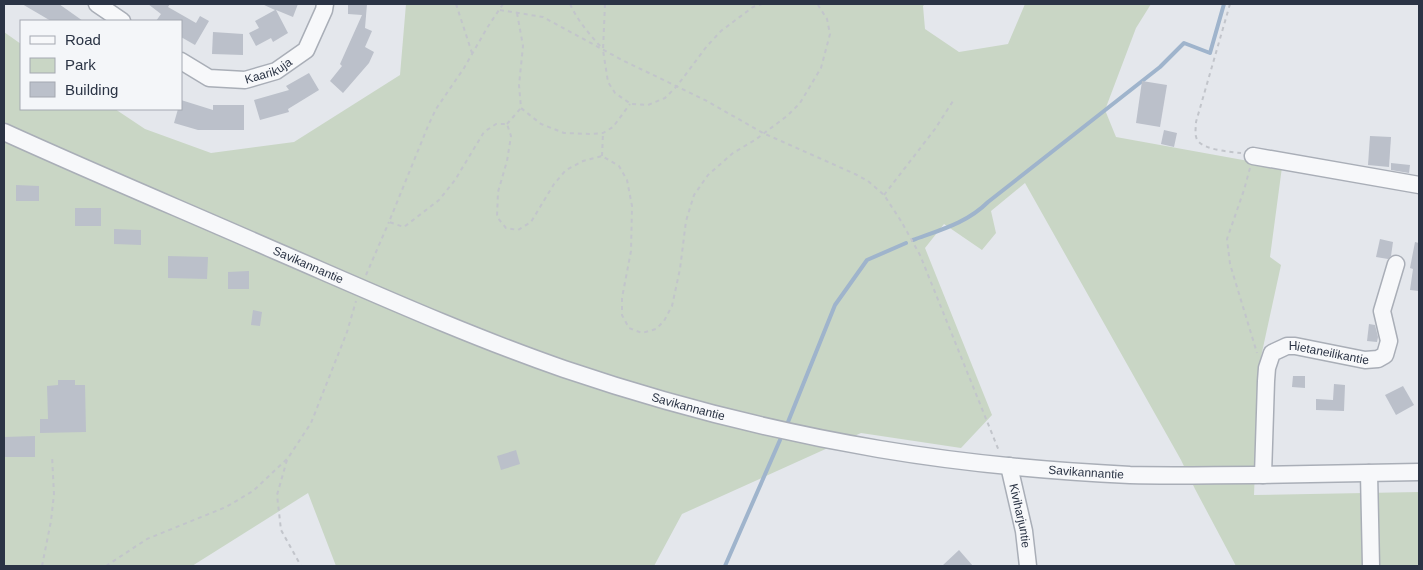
<svg xmlns="http://www.w3.org/2000/svg" width="1423" height="570" viewBox="0 0 1423 570" font-family="Arial,sans-serif">
	<style>
		.green { fill: #c9d6c5 }
		.lines { fill: none; stroke-linecap: round; stroke-linejoin: round }
		.stream { stroke: #9fb4cc; stroke-width: 4 }
		.building { fill: #bbc0ca }
		.minor-casing { stroke: #a9aeb7; stroke-width: 19 }
		.path { stroke: #c2c5cb; stroke-width: 2; stroke-dasharray: 4 4; stroke-linecap: butt }
		.minor { stroke: #f7f8fa; stroke-width: 16 }
		.labels { text-anchor: middle; dominant-baseline: central; stroke-width: 5; stroke-linejoin: round; paint-order: stroke }
		.street-label { font-size: 12px; fill: #2b3445; stroke: #f4f6f9 }
	</style>
	<rect width="100%" height="100%" fill="#e4e7ec"/>
	<polygon class="green" points="406,4 925,4 923,6 925,29 959,52 1008,44 1025,4 1151,4 1136,28 1105,110 1116,137 1282,167 1270,257 1281,265 1259,366 1254,495 1419,492 1419,566 1236,566 1195,489 1181,460 1025,183 991,211 996,233 982,250 944,224 925,248 992,415 961,448 861,433 682,514 654,566 336,566 308,493 192,566 4,566 4,32 21,44 21,109 115,109 145,129 211,153 294,142 400,75"/>
	<g class="lines">
		<g class="stream">
			<path d="M913 240C940 230 967 223 988 202L1160 67 1184 43 1210 53 1224 4"/>
			<polyline points="788,422 835,305 867,260 906,243"/>
			<polyline points="725,566 780,440"/>
		</g>
	</g>
	<g class="building">
		<polygon points="22,4 59,4 83,21 51,21"/>
		<polygon points="148,4 170,4 168,7 196,23 200,16 209,21 195,45 181,37 181,21 156,21 161,14"/>
		<polygon points="262,4 298,4 293,17 276,10 288,33 273,42 271,38 256,46 249,33 259,28 255,21 275,10"/>
		<polygon points="348,4 367,4 365,28 372,31 365,47 374,52 369,63 343,93 330,81 342,66 340,64 362,15 348,14"/>
		<polygon points="213,32 243,34 243,55 212,54"/>
		<polygon points="309,73 319,90 288,109 289,112 260,120 254,100 289,90 286,86"/>
		<polygon points="1142,81 1167,85 1160,127 1136,123"/>
		<polygon points="181,100 213,110 213,105 244,105 244,130 198,130 174,123 178,109 181,109"/>
		<polygon points="1164,130 1177,133 1174,147 1161,144"/>
		<polygon points="1370,136 1391,137 1389,167 1368,165"/>
		<polygon points="1391,163 1410,165 1409,173 1391,170"/>
		<polygon points="16,185 39,186 39,201 16,201"/>
		<rect x="75" y="208" width="26" height="18"/>
		<polygon points="114,229 141,230 141,245 114,244"/>
		<polygon points="1380,239 1393,242 1391,256 1388,259 1376,257"/>
		<polygon points="1415,242 1419,243 1419,291 1410,290 1413,269 1410,268"/>
		<polygon points="168,256 208,257 207,279 168,278"/>
		<polygon points="249,271 249,289 228,289 228,272"/>
		<polygon points="253,310 262,312 260,326 251,325"/>
		<polygon points="1369,324 1375,325 1378,337 1377,342 1367,341"/>
		<polygon points="1293,376 1305,376 1305,388 1292,387"/>
		<polygon points="58,380 75,380 75,385 85,385 86,432 40,433 40,419 48,419 47,386 58,385"/>
		<polygon points="1334,384 1345,385 1344,411 1316,410 1316,399 1333,400"/>
		<polygon points="1403,386 1414,405 1396,415 1385,395"/>
		<polygon points="35,436 35,457 4,457 4,437"/>
		<polygon points="516,450 520,464 501,470 497,456"/>
		<polygon points="959,550 973,566 942,566"/>
	</g>
	<g class="lines">
		<g class="minor-casing">
			<g id="minor">
				<polyline points="97,4 122,21"/>
				<path id="s1" d="M181 61 209 78 245 80 276 71 306 50 324 10 325 4"/>
				<path id="s2" d="M4 132C94 173 185 211 276 251 371 292 466 335 564 369 667 404 772 431 879 449 962 463 1047 471 1130 475 1172 476 1214 475 1256 475 1311 474 1365 473 1419 472"/>
				<polyline points="1253,156 1419,185"/>
				<path id="s3" d="M1009 466 1024 531 1028 566"/>
				<polyline points="1369,473 1371,566"/>
				<path id="s4" d="M1263 475 1266 381 1267 368 1272 353 1287 346H1295L1365 360 1378 359 1385 355 1389 341 1382 311 1396 264"/>
			</g>
		</g>
		<g class="path">
			<polyline points="456,4 472,53"/>
			<polyline points="503,4 487,28 464,68 436,109 428,126 389,222 404,227 439,200 455,180 484,132 496,124 507,124 511,136 507,161 498,192 497,217 506,228 518,230 531,222 554,184 566,170 583,161 602,156 619,166 627,180 632,206 631,251 622,298 622,315 629,328 642,333 656,329 664,321 672,306 680,269 686,221 694,195 708,175 733,153 755,140 787,116 800,103 821,68 830,34 827,19 818,5 815,4"/>
			<path d="M570 4C578 21 589 34 602 48"/>
			<polyline points="605,4 603,50 608,82 615,93 631,104 648,105 665,98 677,86 707,46 721,31 753,7 762,4"/>
			<path d="M1230 4 1196 122C1196 128 1194 136 1198 141 1205 150 1231 152 1241 153"/>
			<polyline points="500,10 543,17 622,60 705,100 763,133 855,174 868,181 884,195 901,221 920,255 999,451"/>
			<polyline points="517,13 523,46 519,85 521,108 541,124 564,133 592,134 603,133 613,127 630,104"/>
			<polyline points="507,124 521,108"/>
			<polyline points="602,156 603,133"/>
			<polyline points="1250,168 1244,190 1227,239 1230,264 1257,353"/>
			<polyline points="884,195 935,129 953,101"/>
			<polyline points="366,275 389,222"/>
			<polyline points="287,460 277,495 281,530 301,566"/>
			<polyline points="42,566 51,521 54,494 52,456"/>
			<polyline points="106,566 147,539 226,507 253,491 288,458 311,423 347,332 356,301"/>
		</g>
		<use href="#minor" class="minor"/>
	</g>
	<g class="labels">
		<g class="street-label">
			<text stroke="none"><textPath href="#s1" startOffset="94">Kaarikuja</textPath></text>
			<text stroke="none"><textPath href="#s2" startOffset="332">Savikannantie</textPath></text>
			<text stroke="none"><textPath href="#s4" startOffset="182">Hietaneilikantie</textPath></text>
			<text stroke="none"><textPath href="#s2" startOffset="738">Savikannantie</textPath></text>
			<text stroke="none"><textPath href="#s2" startOffset="1142">Savikannantie</textPath></text>
			<text stroke="none"><textPath href="#s3" startOffset="51">Kiviharjuntie</textPath></text>
		</g>
	</g>
	<rect width="1423" height="570" fill="none" stroke="#2b3445" stroke-width="10"/>
	<rect x="20" y="20" width="162" height="90" fill="#f4f6f9" stroke="#a4a8b1"/>
	<rect x="30" y="36" width="25" height="8" fill="#f7f8fa" stroke="#a4a8b1"/>
	<text x="65" y="45" font-size="15" fill="#2b3445">Road</text>
	<rect x="30" y="58" width="25" height="15" fill="#c9d6c5" stroke="#a4a8b1"/>
	<text x="65" y="70" font-size="15" fill="#2b3445">Park</text>
	<rect x="30" y="82" width="25" height="15" fill="#bbc0ca" stroke="#a4a8b1"/>
	<text x="65" y="95" font-size="15" fill="#2b3445">Building</text>
</svg>
